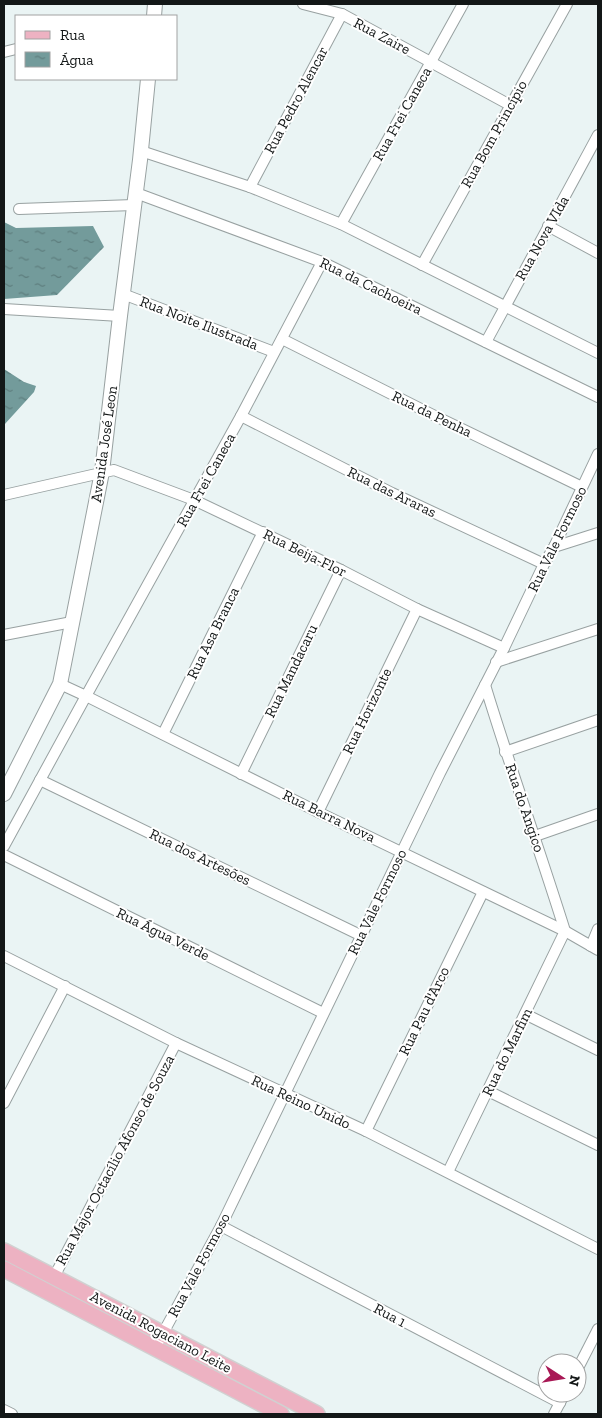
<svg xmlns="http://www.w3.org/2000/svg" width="602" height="1418" viewBox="0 0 602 1418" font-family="'Zilla Slab',serif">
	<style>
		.water { fill: url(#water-ripples) }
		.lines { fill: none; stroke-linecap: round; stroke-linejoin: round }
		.street-casing { stroke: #98a1a1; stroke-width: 12 }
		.secondary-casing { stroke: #98a1a1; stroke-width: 16 }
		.primary-casing { stroke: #d0d1d1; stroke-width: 18 }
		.street { stroke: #fff; stroke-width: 10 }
		.secondary { stroke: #fff; stroke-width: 14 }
		.primary { stroke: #edb2c2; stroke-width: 15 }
		.labels { text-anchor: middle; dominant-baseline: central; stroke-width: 4; stroke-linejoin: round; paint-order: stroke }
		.street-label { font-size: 15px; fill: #131717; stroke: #fff }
	</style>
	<defs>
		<pattern id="water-ripples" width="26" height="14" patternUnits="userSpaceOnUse" patternTransform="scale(1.25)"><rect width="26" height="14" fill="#739b9b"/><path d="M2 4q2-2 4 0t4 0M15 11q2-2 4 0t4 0" fill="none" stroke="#5d7d7d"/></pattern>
	</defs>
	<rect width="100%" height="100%" fill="#eaf4f4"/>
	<g class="water">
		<polygon points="4,222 16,228 93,226 104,247 57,295 4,299"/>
		<polygon points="4,369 24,382 36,386 34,392 4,425"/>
	</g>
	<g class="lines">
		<g class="street-casing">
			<g id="street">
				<polyline points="303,4 342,14 510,105"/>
				<polyline points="4,52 16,49"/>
				<polyline points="141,151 250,187 341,224 598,353"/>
				<polyline points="250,187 342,14"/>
				<polyline points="136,193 322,262 598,397"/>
				<polyline points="19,209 134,205"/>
				<polyline points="341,224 463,4"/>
				<polyline points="548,226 598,253"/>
				<polyline points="422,265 567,4"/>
				<polyline points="123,294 274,352"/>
				<polyline points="4,309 120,316"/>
				<polyline points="282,339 431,414 582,487"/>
				<polyline points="486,342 598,135"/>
				<polyline points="241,416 392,493 544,564"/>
				<polyline points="4,495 114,470 194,500 341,570 417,609 504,648"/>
				<polyline points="554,547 598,533"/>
				<polyline points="4,635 72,622"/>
				<polyline points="496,662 598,629"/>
				<polyline points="60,684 86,696 241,416 322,262"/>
				<polyline points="163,734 263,532"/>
				<polyline points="505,752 598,720"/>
				<polyline points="241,774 341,570"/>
				<polyline points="40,780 360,935"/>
				<polyline points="318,812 417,609"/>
				<polyline points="535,836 598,814"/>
				<polyline points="4,846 86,696 318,812 565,931 598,950"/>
				<polyline points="4,855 323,1013"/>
				<polyline points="591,946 598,929"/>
				<polyline points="4,956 176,1043 366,1131 598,1249"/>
				<polyline points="525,1014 598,1050"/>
				<polyline points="488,1091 598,1145"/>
				<polyline points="4,1103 65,986"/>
				<polyline points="366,1131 483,892"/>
				<path d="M448 1172 565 931C539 848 510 767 485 685"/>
				<polyline points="221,1226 560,1403"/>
				<polyline points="54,1277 176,1043"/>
				<polyline points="155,1348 221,1226 440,773 504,648 544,564 554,547 598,454"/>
				<polyline points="577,1370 598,1329"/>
				<polyline points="4,1410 12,1414"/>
				<polyline points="554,1414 565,1393"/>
			</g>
		</g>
		<g class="secondary-casing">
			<g id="secondary">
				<polyline points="154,16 155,4"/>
				<polyline points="4,794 60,684 102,472 120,316 140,160 148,79"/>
			</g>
		</g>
		<g class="primary-casing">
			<g id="primary">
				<polyline points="4,1251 317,1414"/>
				<polyline points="4,1269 281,1414"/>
			</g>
		</g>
		<use href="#street" class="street"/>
		<use href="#secondary" class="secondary"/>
		<use href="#primary" class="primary"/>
	</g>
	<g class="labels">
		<g class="street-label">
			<text transform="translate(382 36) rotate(28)">Rua Zaire</text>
			<text transform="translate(296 100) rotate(-62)">Rua Pedro Alencar</text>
			<text transform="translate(402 114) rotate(-61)">Rua Frei Caneca</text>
			<text transform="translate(494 134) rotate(-61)">Rua Bom Princípio</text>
			<text transform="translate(542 238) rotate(-61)">Rua Nova VIda</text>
			<text transform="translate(371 286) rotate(26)">Rua da Cachoeira</text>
			<text transform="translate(199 323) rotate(21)">Rua Noite Ilustrada</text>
			<text transform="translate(432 414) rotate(26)">Rua da Penha</text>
			<text transform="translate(104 444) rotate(-82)">Avenida José Leon</text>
			<text transform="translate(206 480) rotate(-61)">Rua Frei Caneca</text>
			<text transform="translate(392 492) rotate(26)">Rua das Araras</text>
			<text transform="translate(557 539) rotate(-64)">Rua Vale Formoso</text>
			<text transform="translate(305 553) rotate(26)">Rua Beija-Flor</text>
			<text transform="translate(213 633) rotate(-64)">Rua Asa Branca</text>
			<text transform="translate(291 671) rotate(-64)">Rua Mandacaru</text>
			<text transform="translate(367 711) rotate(-64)">Rua Horizonte</text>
			<text transform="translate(525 808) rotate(71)">Rua do Angico</text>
			<text transform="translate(329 816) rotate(26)">Rua Barra Nova</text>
			<text transform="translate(200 857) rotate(26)">Rua dos Artesões</text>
			<text transform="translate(377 902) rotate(-64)">Rua Vale Formoso</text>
			<text transform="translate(163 934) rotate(26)">Rua Água Verde</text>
			<text transform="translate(424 1011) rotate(-64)">Rua Pau d'Arco</text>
			<text transform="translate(507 1052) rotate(-64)">Rua do Marfim</text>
			<text transform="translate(301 1102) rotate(25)">Rua Reino Unido</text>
			<text transform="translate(115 1160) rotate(-62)">Rua Major Octacílio Afonso de Souza</text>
			<text transform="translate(199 1265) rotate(-62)">Rua Vale Formoso</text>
			<text transform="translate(390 1315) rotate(28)">Rua 1</text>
			<text transform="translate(161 1332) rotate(28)">Avenida Rogaciano Leite</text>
		</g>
	</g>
	<rect width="602" height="1418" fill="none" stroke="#131717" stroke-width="10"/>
	<rect x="15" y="15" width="162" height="65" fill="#ffffff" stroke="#a1a2a2"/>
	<rect x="25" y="31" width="25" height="8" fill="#edb2c2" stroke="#a1a2a2"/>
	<text x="60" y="40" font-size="15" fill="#131717">Rua</text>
	<rect x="25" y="52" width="25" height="15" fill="url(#water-ripples)" stroke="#a1a2a2"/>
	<text x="60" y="65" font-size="15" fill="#131717">Água</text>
	<g transform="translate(562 1378) rotate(102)"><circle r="24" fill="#ffffff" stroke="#a1a2a2"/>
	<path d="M0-4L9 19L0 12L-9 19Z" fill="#a81855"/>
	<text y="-8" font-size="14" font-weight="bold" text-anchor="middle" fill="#131717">N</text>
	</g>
</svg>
